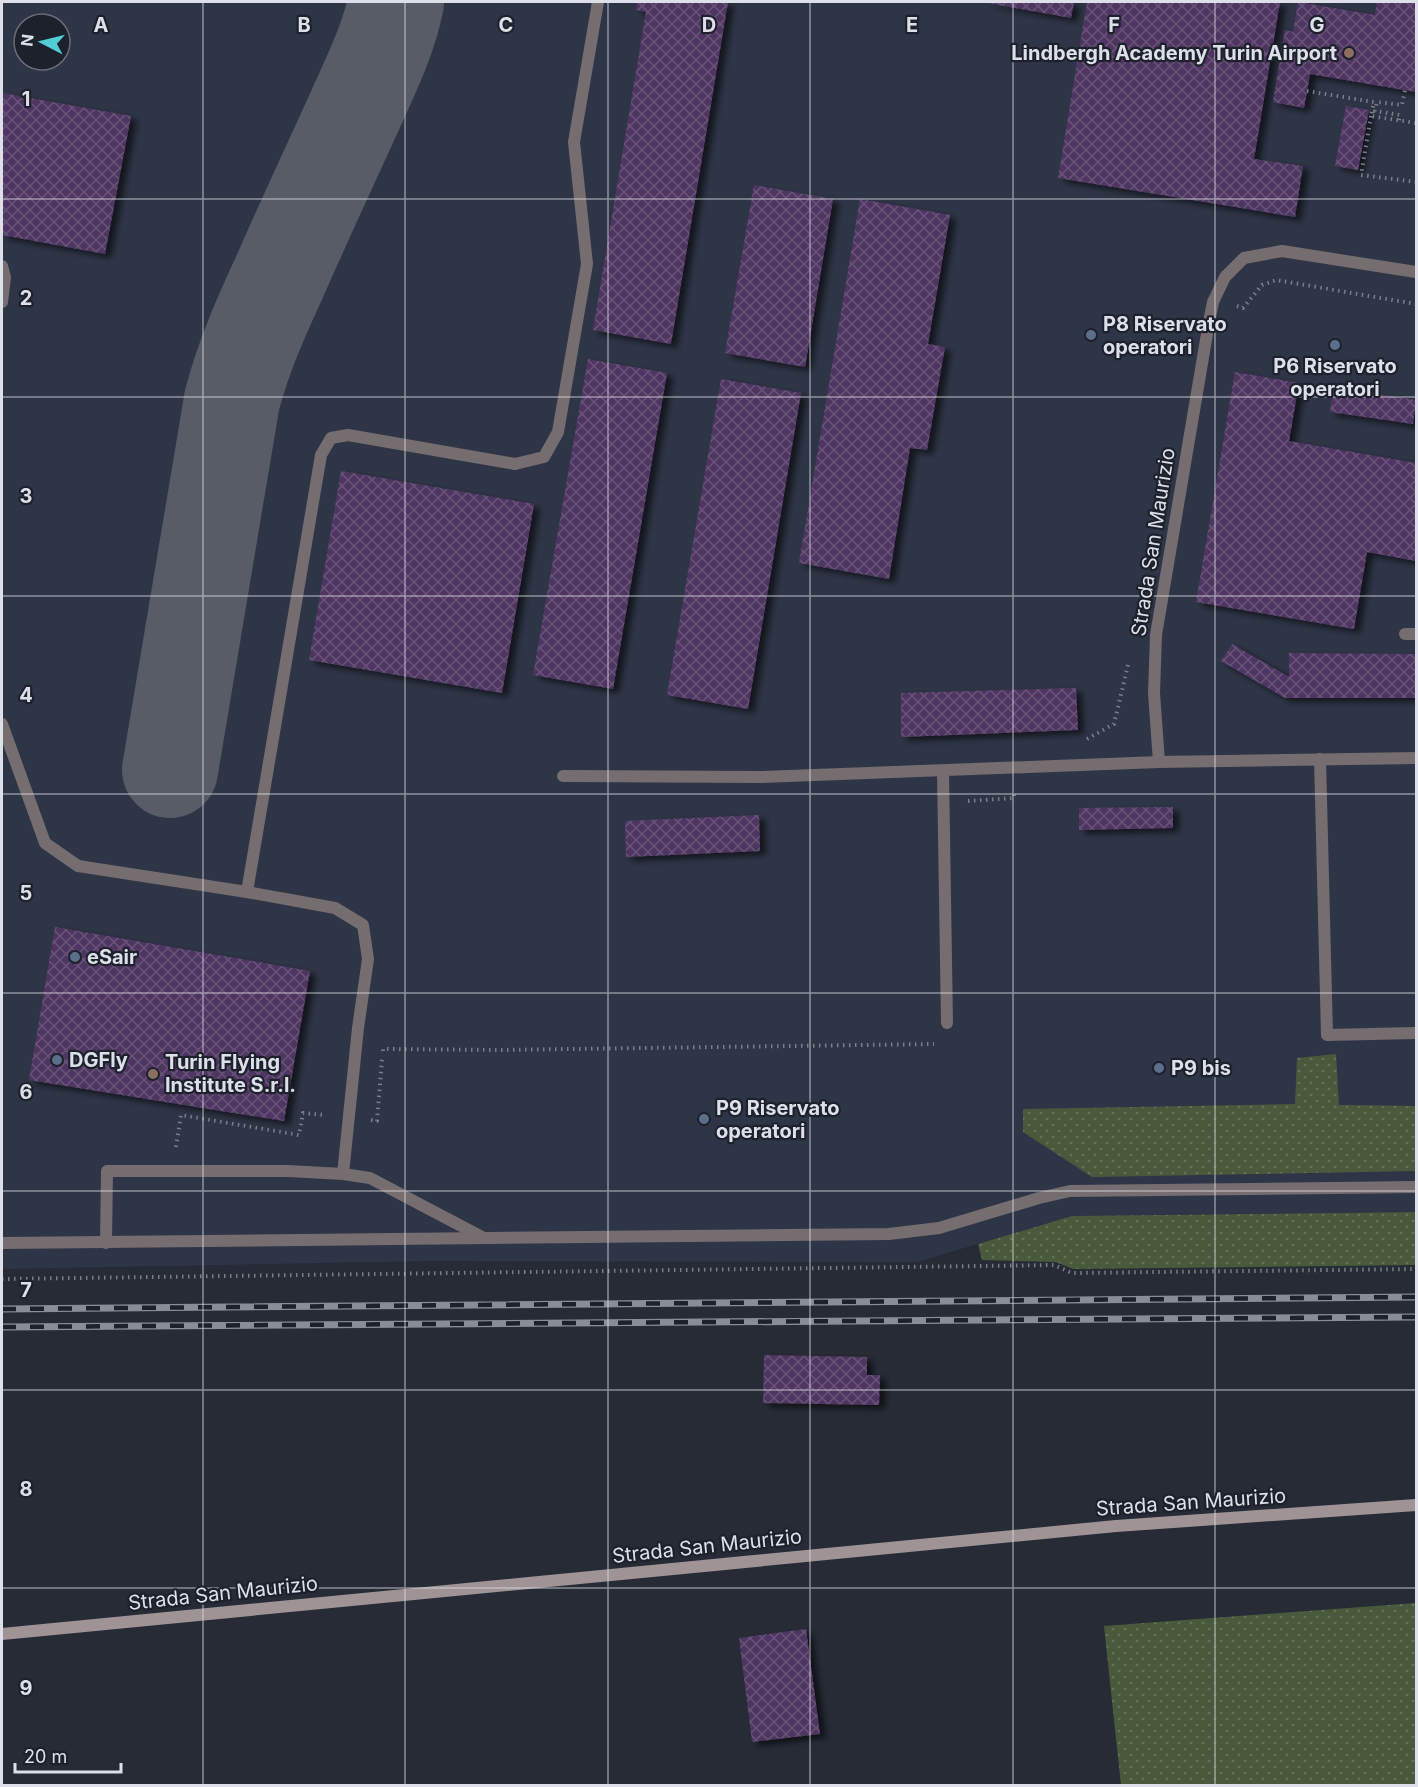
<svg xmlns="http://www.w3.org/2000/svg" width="1418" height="1787" viewBox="0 0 1418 1787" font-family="Inter,sans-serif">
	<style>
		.built { fill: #2e3546; fill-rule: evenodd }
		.grass { fill: url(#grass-dots) }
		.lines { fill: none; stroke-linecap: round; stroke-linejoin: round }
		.taxiway { stroke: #585c66; stroke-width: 96 }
		.building { fill: url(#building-cross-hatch); filter: url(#shadow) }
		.path { stroke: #7a7e88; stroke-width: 4; stroke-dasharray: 1.5 4.5; stroke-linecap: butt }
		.lane { stroke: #756d6f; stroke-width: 12 }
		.street { stroke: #756d6f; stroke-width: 12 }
		.secondary { stroke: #9f9396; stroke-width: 12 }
		.rail-casing { stroke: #898d96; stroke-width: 7 }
		.rail { stroke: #1d212c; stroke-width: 4.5; stroke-dasharray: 14; stroke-linecap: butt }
		.grid { fill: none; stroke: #dde0e8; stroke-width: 1.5; stroke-opacity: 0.55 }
		.education-dot { fill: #8d6e63; stroke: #1d212c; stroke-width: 2 }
		.service-dot { fill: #5c6f8a; stroke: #1d212c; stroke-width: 2 }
		.labels { text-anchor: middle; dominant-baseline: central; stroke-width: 4.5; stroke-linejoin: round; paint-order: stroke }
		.poi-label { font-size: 20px; font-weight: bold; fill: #dde0e8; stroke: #1d212c; text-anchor: start }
		.street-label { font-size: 20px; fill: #dde0e8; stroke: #1d212c }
		.grid-label { font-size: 20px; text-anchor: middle; font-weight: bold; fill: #dde0e8; stroke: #1d212c; stroke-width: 4.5; stroke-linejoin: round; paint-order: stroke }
	</style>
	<defs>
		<pattern id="grass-dots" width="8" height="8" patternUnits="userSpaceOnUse" patternTransform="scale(1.5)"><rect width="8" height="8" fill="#495a3c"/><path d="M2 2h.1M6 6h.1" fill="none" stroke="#637158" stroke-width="1.8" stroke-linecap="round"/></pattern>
		<pattern id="building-cross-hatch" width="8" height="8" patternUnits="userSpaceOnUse" patternTransform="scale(1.5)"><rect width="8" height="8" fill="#503662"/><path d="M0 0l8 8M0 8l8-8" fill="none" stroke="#695378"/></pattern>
		<filter id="shadow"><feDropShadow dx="6" dy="4" stdDeviation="3" flood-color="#0009"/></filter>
	</defs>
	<rect width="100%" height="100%" fill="#262b36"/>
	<path class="built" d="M2 2H1416V1212L1072 1216 917 1262 429 1261 2 1269ZM24 24H60V60H24Z"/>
	<g class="grass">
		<polygon points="1336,1054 1339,1105 1416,1106 1416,1171 1092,1177 1023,1132 1023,1109 1295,1104 1297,1058"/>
		<polygon points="1416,1212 1416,1265 1073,1269 1056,1262 982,1260 978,1244 1072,1216"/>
		<polygon points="1416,1603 1416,1785 1121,1785 1104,1626"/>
	</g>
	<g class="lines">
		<path class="taxiway" d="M170 770 232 400C244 355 261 317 280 276 303 223 328 170 352 117 369 79 388 42 396 2"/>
	</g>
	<g class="building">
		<polygon points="637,2 728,2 671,344 593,330 646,12 636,10"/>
		<polygon points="982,2 1074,2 1071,18"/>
		<polygon points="1087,2 1280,2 1254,159 1303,166 1295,217 1058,178"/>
		<polygon points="1298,2 1375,15 1377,2 1416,2 1416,92 1310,74 1304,108 1273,102 1285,30 1293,32"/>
		<polygon points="2,93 131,116 105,254 2,235"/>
		<polygon points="1346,106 1369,110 1358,170 1335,166"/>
		<polygon points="754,185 833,199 805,367 725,353"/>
		<polygon points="860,199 950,215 928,344 945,347 927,450 910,448 889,579 799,563"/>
		<polygon points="588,359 667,373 613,689 533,675"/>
		<polygon points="1235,372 1299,383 1289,441 1416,463 1416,561 1367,552 1354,629 1196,602"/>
		<polygon points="721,379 801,393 748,709 667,695"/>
		<polygon points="1333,387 1416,400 1413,424 1330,412"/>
		<polygon points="341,471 534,504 502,693 309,660"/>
		<polygon points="1232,644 1289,677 1289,653 1416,654 1416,698 1285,698 1221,661"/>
		<polygon points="1076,688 1078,730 901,737 901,693"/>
		<polygon points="1173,807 1173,828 1079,830 1079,808"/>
		<polygon points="759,815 760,851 626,857 625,821"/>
		<polygon points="55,927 310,971 284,1121 29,1080"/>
		<polygon points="764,1355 867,1357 867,1375 880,1375 879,1405 763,1403"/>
		<polygon points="806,1629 820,1734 752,1742 739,1638"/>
	</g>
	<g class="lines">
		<g class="path">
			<polyline points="1307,91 1374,102 1371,116 1416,123"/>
			<polyline points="1371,116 1361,175 1416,182"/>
			<polyline points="1399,120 1400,115 1375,111 1377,102 1402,105 1405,90"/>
			<polyline points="1237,306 1243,308 1262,285 1276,280 1416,304"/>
			<polyline points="1087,739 1114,724 1128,665"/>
			<polyline points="968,801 1014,798 1014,792"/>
			<polyline points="383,1051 383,1049 499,1050 934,1044"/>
			<polyline points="371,1120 377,1121 382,1059"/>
			<polyline points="176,1147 181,1115 299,1135 303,1113 325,1115"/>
			<polyline points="2,1279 1054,1265 1072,1273 1416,1269"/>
		</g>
		<g class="lane">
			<polyline points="2,266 5,277 2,302"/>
			<polyline points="1405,634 1416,634"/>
			<polyline points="2,724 45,843 78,866 247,892 321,455 331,438 348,435 515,464 544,457 558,432 587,264 574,142 598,2"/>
			<polyline points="1320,759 1327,1035 1416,1033"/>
			<polyline points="943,771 947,1023"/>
			<polyline points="563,776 761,777 1159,762"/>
			<polyline points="247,892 335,908 363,925 368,959 358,1028 343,1174"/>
		</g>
		<g class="street">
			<polyline points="1416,272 1282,251 1244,258 1225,277 1213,302 1209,322 1156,635 1154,693 1159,762 1416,758"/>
			<polyline points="2,1243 889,1234 939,1228 1039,1198 1070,1191 1416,1187"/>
			<polyline points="106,1243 107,1171 288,1171 343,1174 370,1178 484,1238"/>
		</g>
		<polyline class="secondary" points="2,1634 1116,1526 1416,1505"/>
		<g class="rail-casing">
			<g id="rail">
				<polyline points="2,1309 1416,1297"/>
				<polyline points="2,1327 1416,1317"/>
			</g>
		</g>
		<use href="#rail" class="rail"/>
	</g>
	<path class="grid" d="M203 2V1786M405 2V1786M608 2V1786M810 2V1786M1013 2V1786M1215 2V1786M2 199H1416M2 397H1416M2 596H1416M2 794H1416M2 993H1416M2 1191H1416M2 1390H1416M2 1588H1416"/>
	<g class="education-dot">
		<circle cx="1349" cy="53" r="6"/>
		<circle cx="153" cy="1074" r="6"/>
	</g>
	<g class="service-dot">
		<circle cx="1091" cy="335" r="6"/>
		<circle cx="1335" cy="345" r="6"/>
		<circle cx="75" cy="957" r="6"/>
		<circle cx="57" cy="1060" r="6"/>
		<circle cx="1159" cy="1068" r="6"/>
		<circle cx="704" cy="1119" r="6"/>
	</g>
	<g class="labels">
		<g class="poi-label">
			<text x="1337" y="53" text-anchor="end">Lindbergh Academy Turin Airport</text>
			<text x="1103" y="324">P8 Riservato<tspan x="1103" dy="23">operatori</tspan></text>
			<text x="1335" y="366" text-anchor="middle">P6 Riservato<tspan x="1335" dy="23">operatori</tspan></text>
			<text x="87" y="957">eSair</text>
			<text x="69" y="1060">DGFly</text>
			<text x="165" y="1062">Turin Flying<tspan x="165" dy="23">Institute S.r.l.</tspan></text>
			<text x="1171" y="1068">P9 bis</text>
			<text x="716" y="1108">P9 Riservato<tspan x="716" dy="23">operatori</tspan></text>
		</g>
		<g class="street-label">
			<text transform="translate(1153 542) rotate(-81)">Strada San Maurizio</text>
			<text transform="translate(1191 1502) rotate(-4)">Strada San Maurizio</text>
			<text transform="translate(707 1546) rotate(-6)">Strada San Maurizio</text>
			<text transform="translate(223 1593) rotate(-6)">Strada San Maurizio</text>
		</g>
	</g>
	<g class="grid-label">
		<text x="101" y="32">A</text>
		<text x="304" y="32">B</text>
		<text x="506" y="32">C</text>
		<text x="709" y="32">D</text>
		<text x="912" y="32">E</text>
		<text x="1114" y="32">F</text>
		<text x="1317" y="32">G</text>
		<text x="26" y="106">1</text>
		<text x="26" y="305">2</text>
		<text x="26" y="503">3</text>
		<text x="26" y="702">4</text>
		<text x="26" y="900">5</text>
		<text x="26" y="1099">6</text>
		<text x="26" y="1297">7</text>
		<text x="26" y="1496">8</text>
		<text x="26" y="1695">9</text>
	</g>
	<rect width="1418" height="1787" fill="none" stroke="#dde0e8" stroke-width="6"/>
	<g transform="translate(42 42) rotate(277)"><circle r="28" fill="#1d212c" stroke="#6a6d77" stroke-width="1.5"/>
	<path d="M0-4.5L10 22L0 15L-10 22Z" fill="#52ccd5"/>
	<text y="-9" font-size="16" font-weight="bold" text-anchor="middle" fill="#dde0e8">N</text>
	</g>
	<path d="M15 1763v9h106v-9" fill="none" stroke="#dde0e8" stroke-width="3"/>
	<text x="24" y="1763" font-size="18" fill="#dde0e8" stroke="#1d212c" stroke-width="4.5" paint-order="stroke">20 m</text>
</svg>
